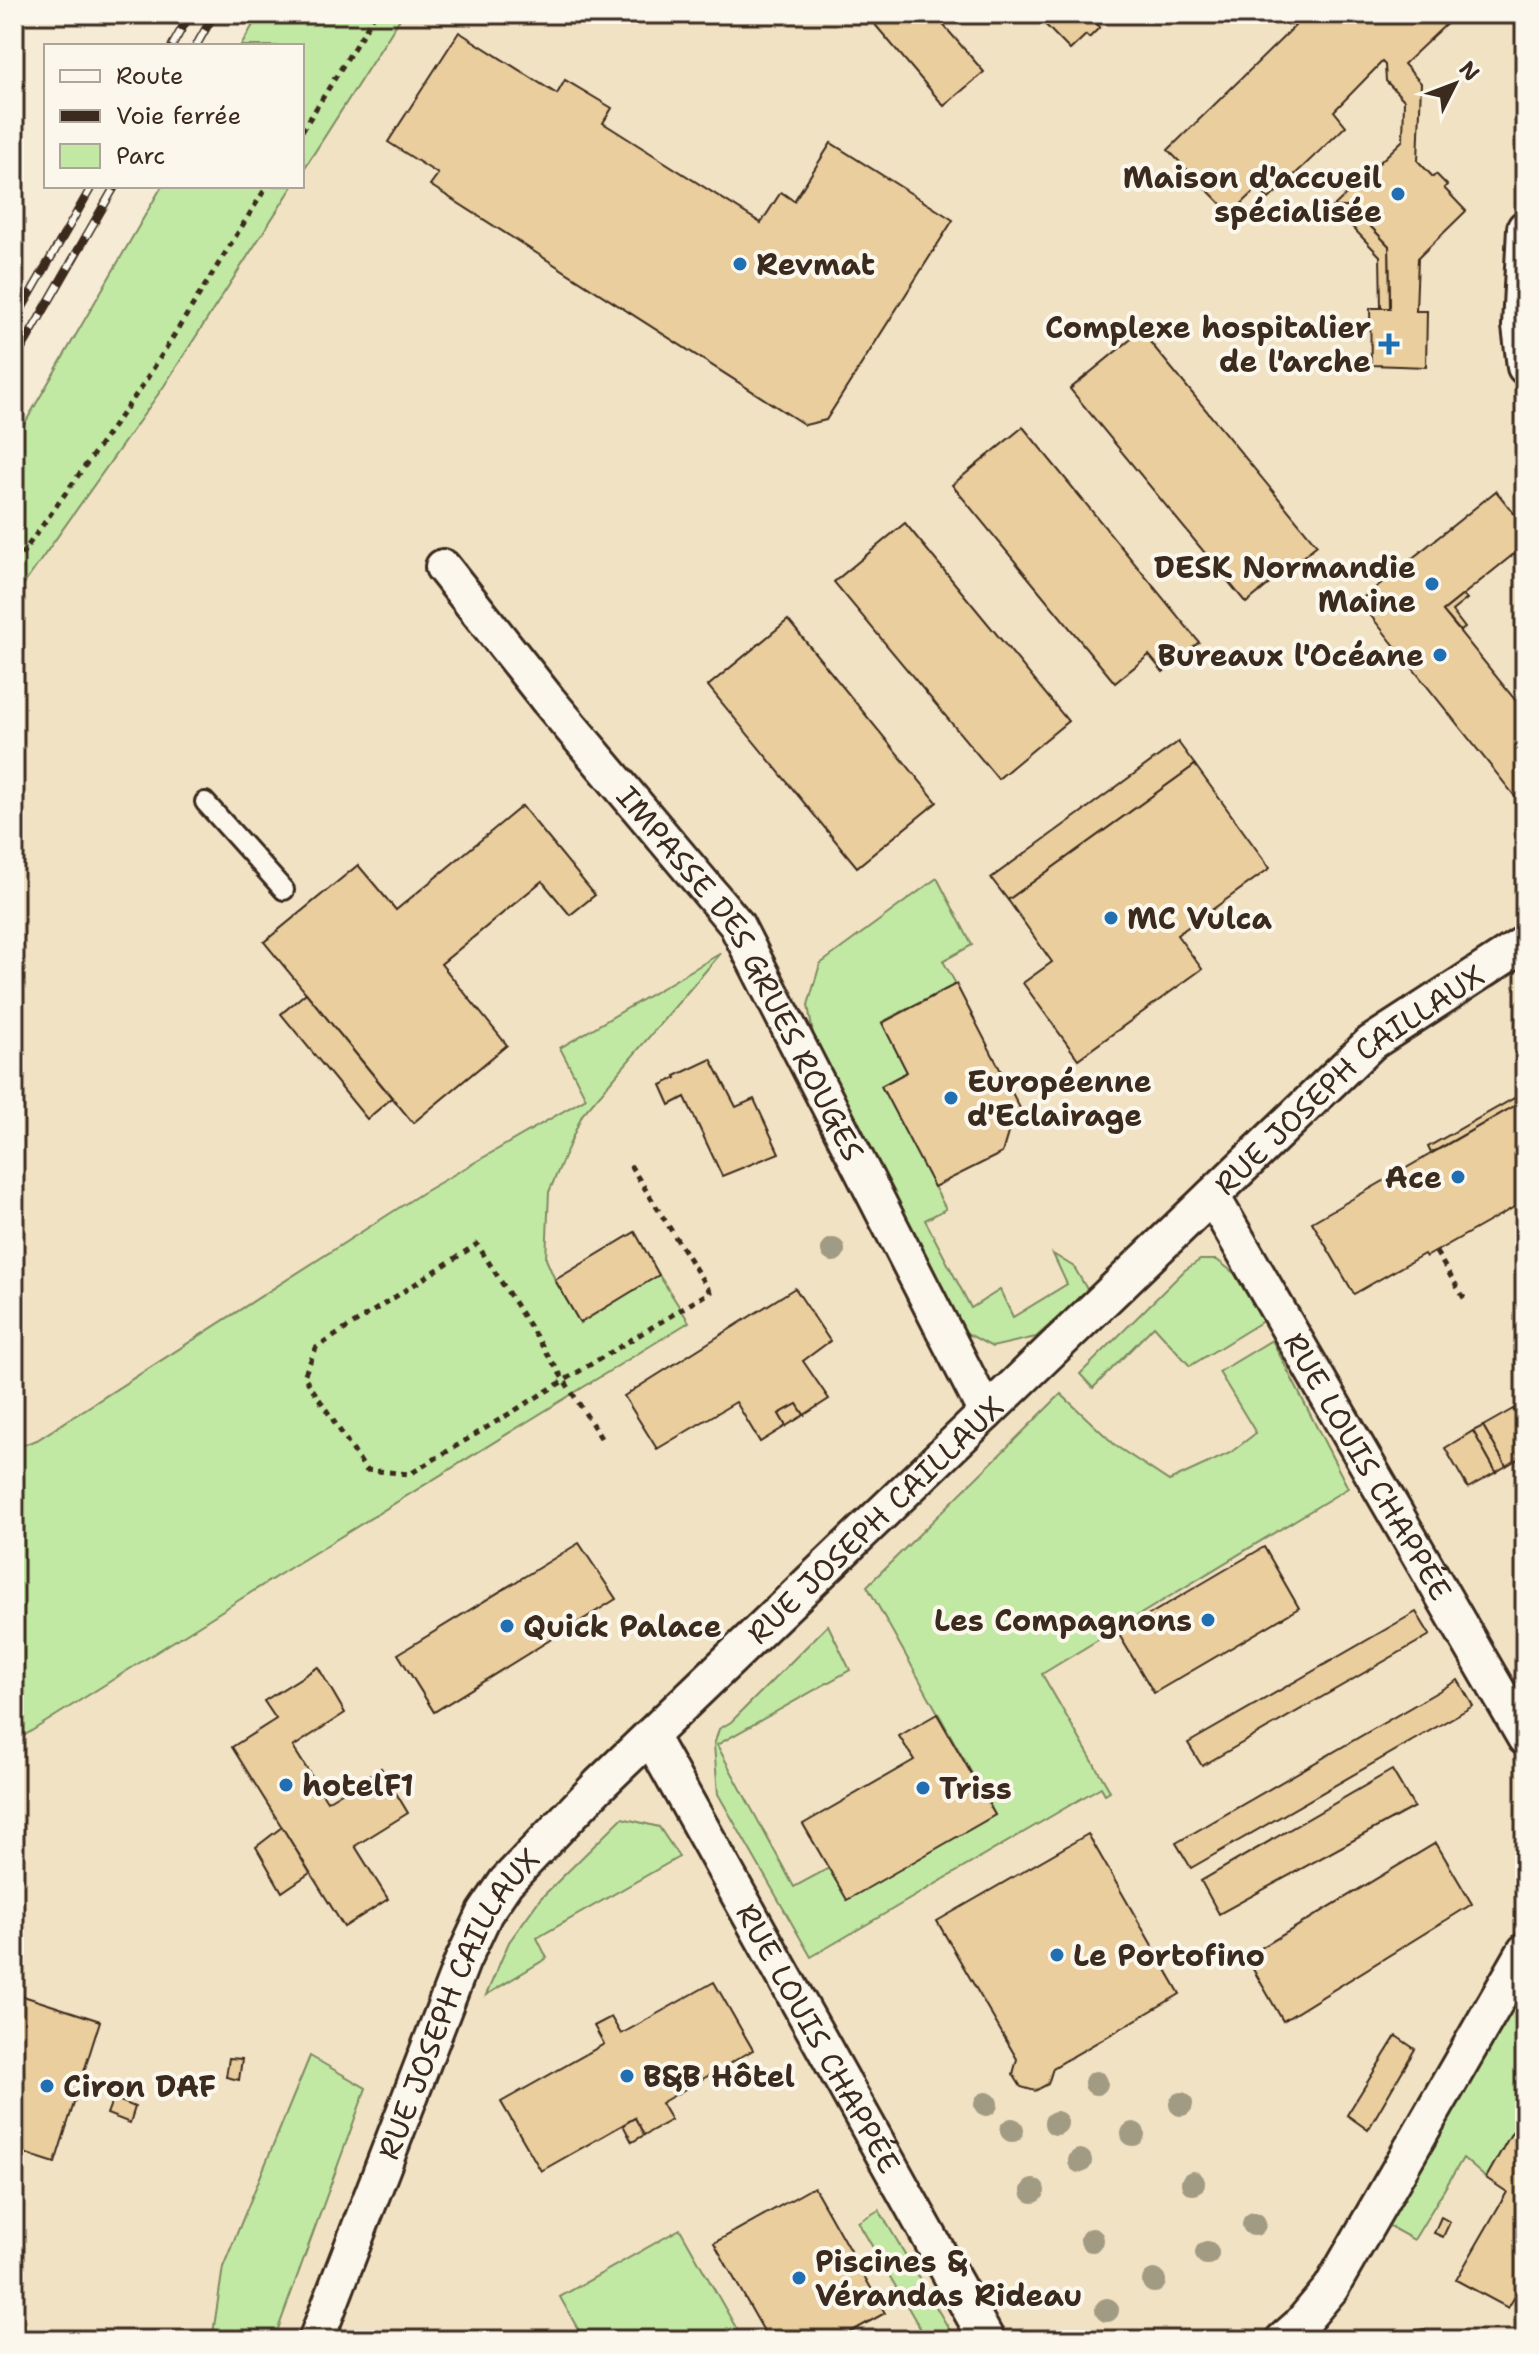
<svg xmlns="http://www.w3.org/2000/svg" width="1539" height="2354" viewBox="0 0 1539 2354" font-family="'Shantell Sans',sans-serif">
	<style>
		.built { fill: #f2e2c4 }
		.green { fill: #c2e9a4; stroke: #7e8a61; stroke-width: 2 }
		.building { fill: #eace9e; stroke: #3b2a1e; stroke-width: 2 }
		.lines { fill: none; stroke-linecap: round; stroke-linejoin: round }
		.service-casing { stroke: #3b2a1e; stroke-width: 24 }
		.minor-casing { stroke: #3b2a1e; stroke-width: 40 }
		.path { stroke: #3b2a1e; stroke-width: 5; stroke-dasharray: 6 6; stroke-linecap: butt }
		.service { stroke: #fbf7ec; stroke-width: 18 }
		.minor { stroke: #fbf7ec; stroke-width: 34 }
		.rail-casing { stroke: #3b2a1e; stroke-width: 9 }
		.rail { stroke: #fbf7ec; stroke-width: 6; stroke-dasharray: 18; stroke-linecap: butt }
		.tree { fill: #a29b83 }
		.poi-dot { fill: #1f6fb2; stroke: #fbf7ec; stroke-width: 3 }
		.labels { text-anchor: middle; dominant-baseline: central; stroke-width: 8; stroke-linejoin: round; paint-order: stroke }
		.poi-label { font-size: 30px; font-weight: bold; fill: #3b2a1e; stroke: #fbf7ec; text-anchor: start }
		.street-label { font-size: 30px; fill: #3b2a1e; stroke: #fbf7ec }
	</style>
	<rect width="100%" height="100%" fill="#f6ebd5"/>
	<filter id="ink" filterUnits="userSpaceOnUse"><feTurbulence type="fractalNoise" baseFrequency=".0125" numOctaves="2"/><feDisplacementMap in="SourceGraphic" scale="16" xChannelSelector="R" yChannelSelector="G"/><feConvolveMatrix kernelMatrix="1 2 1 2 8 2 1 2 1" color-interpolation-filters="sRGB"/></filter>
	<g filter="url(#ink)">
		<polygon class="built" points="403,14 1525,14 1525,2340 14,2340 14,598 293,186 302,186 302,172"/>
		<g class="green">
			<polygon points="259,14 403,14 302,172 302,46 241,46"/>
			<polygon points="162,186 293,186 164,386 14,598 14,442"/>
			<polygon points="937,878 972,945 943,961 956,984 882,1022 907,1072 881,1086 946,1209 925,1220 971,1308 1000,1290 1013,1317 1067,1284 1053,1254 1074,1267 1088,1291 1036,1337 992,1347 963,1331 816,1052 808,1005 820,964"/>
			<polygon points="721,953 582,1115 549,1192 546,1259 555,1280 580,1322 659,1275 689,1322 293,1566 14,1742 14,1448 37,1440 422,1193 586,1098 560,1048"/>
			<polygon points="1200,1260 1217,1260 1234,1273 1263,1321 1190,1366 1154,1326 1093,1388 1080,1374 1185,1270"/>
			<polygon points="1272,1340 1348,1488 1042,1674 1110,1791 1105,1794 1101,1787 811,1957 718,1794 714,1745 719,1729 731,1722 828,1625 850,1670 717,1745 794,1887 829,1868 847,1899 995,1815 867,1586 1061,1394 1116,1446 1169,1481 1230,1453 1256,1433 1219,1372"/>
			<polygon points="622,1818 659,1827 679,1857 537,1938 547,1958 486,1995 509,1942 540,1899"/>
			<polygon points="1525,1984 1525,2140 1512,2133 1486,2178 1463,2158 1414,2240 1385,2224"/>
			<polygon points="310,2056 366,2088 274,2340 212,2340 223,2267"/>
			<polygon points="879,2210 955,2339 953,2340 927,2340 858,2222"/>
			<polygon points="680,2229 743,2340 584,2340 560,2297"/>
		</g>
		<g class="building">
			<polygon points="866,14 934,14 984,72 944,106"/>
			<polygon points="1035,14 1087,14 1100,27 1089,38 1086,35 1070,50"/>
			<polygon points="1283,14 1457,14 1404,64 1421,83 1418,161 1433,177 1436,174 1447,185 1444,188 1466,211 1418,258 1416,311 1427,311 1426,367 1371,365 1370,308 1390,308 1389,246 1352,207 1333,207 1403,140 1404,100 1386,81 1385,65 1382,62 1334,111 1346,126 1269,199 1257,189 1231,214 1168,150 1295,26"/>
			<polygon points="459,32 557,94 565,80 612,108 603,123 761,223 781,192 794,201 831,143 953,220 826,420 805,425 430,185 438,174 388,142"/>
			<polygon points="1333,207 1352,207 1389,246 1390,308 1381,308 1380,256"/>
			<polygon points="1141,331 1317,545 1246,603 1070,389"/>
			<polygon points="1023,427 1199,642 1163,672 1149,655 1115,683 952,485"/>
			<polygon points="1496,491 1525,527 1525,545 1443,611 1525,712 1525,809 1359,601"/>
			<polygon points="905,523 1068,721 998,779 834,582"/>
			<polygon points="1463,595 1467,599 1452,611 1465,628 1460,631 1443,611"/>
			<polygon points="788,620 937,802 857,867 708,686"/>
			<polygon points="1178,742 1195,765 1008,900 991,878"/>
			<polygon points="1195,765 1270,868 1177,935 1202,969 1078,1059 1023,983 1052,962 1008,900"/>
			<polygon points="522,806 595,895 570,915 542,881 441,964 507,1045 413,1123 264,942 358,865 396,910"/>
			<polygon points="956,984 1021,1110 1001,1120 1008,1133 1002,1153 934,1187 881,1086 907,1072 882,1023"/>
			<polygon points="306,993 392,1098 367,1119 281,1014"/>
			<polygon points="711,1059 736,1107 754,1099 779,1153 722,1176 685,1097 670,1105 661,1085 676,1078 675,1076"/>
			<polygon points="1525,1092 1525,1100 1431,1153 1428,1147"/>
			<polygon points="1525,1100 1525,1201 1426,1257 1424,1254 1354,1294 1312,1222"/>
			<polygon points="635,1232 659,1275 580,1323 555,1280"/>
			<polygon points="795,1288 830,1341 803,1361 829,1399 804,1415 797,1404 779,1414 786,1426 760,1442 736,1402 657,1449 624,1396"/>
			<polygon points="1523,1402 1525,1407 1525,1429 1513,1409"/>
			<polygon points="797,1404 804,1415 786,1426 779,1414"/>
			<polygon points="1513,1409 1525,1429 1525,1455 1506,1466 1483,1426"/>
			<polygon points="1483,1426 1506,1466 1496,1472 1473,1431"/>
			<polygon points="1473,1431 1496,1472 1468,1488 1445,1448"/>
			<polygon points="579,1543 616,1599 434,1712 398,1654"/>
			<polygon points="1264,1547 1299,1608 1154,1693 1118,1633"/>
			<polygon points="1416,1612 1430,1635 1202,1766 1188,1743"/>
			<polygon points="318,1667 345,1713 293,1747 327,1801 381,1768 408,1813 355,1846 388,1899 344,1927 232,1747 276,1719 264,1701"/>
			<polygon points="1458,1680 1473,1706 1191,1868 1176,1843"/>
			<polygon points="937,1714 995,1815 847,1900 803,1824 914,1760 899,1736"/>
			<polygon points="1392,1770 1414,1807 1219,1914 1201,1881"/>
			<polygon points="282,1827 310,1873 282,1892 256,1847"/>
			<polygon points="1088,1834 1180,1994 1053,2068 1048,2084 1035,2091 1021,2087 1013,2074 1017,2059 937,1921"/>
			<polygon points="1436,1843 1472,1904 1283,2021 1246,1957"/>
			<polygon points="714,1982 753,2050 661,2103 671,2120 644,2135 635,2118 541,2171 501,2102 604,2044 594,2026 611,2017 621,2034"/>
			<polygon points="14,1993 100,2021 55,2163 14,2150"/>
			<polygon points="1396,2036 1415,2049 1368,2130 1347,2115"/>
			<polygon points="229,2058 242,2059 239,2080 226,2077"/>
			<polygon points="113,2098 135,2107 130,2123 107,2114"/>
			<polygon points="635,2118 644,2135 632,2142 623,2125"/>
			<polygon points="1512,2132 1525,2140 1525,2304 1514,2298 1508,2308 1456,2280 1507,2192 1486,2178"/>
			<polygon points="814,2187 885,2313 836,2340 769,2340 714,2243"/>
			<polygon points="1441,2217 1450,2222 1443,2237 1434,2233"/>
			<polygon points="1425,2329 1427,2340 1377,2340 1376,2336"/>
		</g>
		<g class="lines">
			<g class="service-casing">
				<polyline id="service" points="205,802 284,890"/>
			</g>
			<g class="minor-casing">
				<g id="minor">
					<polyline points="1525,228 1520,326 1525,367"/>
					<path id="s1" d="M443 567 548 700 736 924 986 1413"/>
					<path id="s2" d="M1212 1196 1525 1738"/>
					<path id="s3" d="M650 1736 987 2340"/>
					<path id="s4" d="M316 2340 462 1962 485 1913 506 1882 599 1785 1371 1043 1525 943"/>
					<polyline points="1283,2340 1300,2325 1331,2288 1525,1951"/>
				</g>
			</g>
			<g class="path">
				<polyline points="302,131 375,14"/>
				<polyline points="14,565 143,385 267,186"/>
				<polyline points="1436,1252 1467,1303"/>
				<polyline points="601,1438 477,1244 316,1348 304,1376 366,1470 410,1474 710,1292 627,1160"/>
			</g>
			<use href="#service" class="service"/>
			<use href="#minor" class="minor"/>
			<g class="rail-casing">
				<g id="rail">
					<polyline points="172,46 190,14"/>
					<polyline points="196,46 214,14"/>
					<polyline points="14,322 92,186"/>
					<polyline points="14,362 115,186"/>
				</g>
			</g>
			<use href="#rail" class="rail"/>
		</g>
		<g class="tree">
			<circle cx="833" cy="1250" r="12"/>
			<circle cx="1096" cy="2083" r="12"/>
			<circle cx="986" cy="2104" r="12"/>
			<circle cx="1181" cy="2104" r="12"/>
			<circle cx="1056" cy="2123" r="12"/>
			<circle cx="1012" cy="2130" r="12"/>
			<circle cx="1133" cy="2134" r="12"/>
			<circle cx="1080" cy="2161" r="12"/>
			<circle cx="1193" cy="2183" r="12"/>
			<circle cx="1033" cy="2191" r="12"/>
			<circle cx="1254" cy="2224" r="12"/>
			<circle cx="1092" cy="2240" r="12"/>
			<circle cx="1207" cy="2253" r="12"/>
			<circle cx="1154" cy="2281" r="12"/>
			<circle cx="1107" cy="2310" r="12"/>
		</g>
	</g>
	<g class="poi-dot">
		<circle cx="1398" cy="194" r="8"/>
		<circle cx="740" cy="264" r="8"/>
		<path d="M1385 332h8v8h8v8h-8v8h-8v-8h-8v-8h8z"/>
		<circle cx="1432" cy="584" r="8"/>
		<circle cx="1440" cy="655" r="8"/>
		<circle cx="1111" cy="918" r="8"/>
		<circle cx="951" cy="1098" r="8"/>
		<circle cx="1458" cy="1177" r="8"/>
		<circle cx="1208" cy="1620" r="8"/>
		<circle cx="507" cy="1626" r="8"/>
		<circle cx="286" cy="1785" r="8"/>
		<circle cx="923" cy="1788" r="8"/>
		<circle cx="1057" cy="1955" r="8"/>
		<circle cx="627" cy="2076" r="8"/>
		<circle cx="47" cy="2086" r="8"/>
		<circle cx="799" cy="2278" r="8"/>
	</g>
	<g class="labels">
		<g class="poi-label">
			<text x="1382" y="177" text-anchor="end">Maison d'accueil<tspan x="1382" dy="34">spécialisée</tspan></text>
			<text x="756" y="264">Revmat</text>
			<text x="1371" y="327" text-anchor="end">Complexe hospitalier<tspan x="1371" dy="34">de l'arche</tspan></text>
			<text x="1416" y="567" text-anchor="end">DESK Normandie<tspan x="1416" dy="34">Maine</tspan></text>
			<text x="1424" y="655" text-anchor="end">Bureaux l'Océane</text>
			<text x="1127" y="918">MC Vulca</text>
			<text x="967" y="1081">Européenne<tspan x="967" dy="34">d'Eclairage</tspan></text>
			<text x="1442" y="1177" text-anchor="end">Ace</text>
			<text x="1192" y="1620" text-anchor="end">Les Compagnons</text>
			<text x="523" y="1626">Quick Palace</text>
			<text x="302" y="1785">hotelF1</text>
			<text x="939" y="1788">Triss</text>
			<text x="1073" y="1955">Le Portofino</text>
			<text x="643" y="2076">B&amp;B Hôtel</text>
			<text x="63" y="2086">Ciron DAF</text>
			<text x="815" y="2261">Piscines &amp;<tspan x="815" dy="34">Vérandas Rideau</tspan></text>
		</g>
		<g class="street-label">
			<text stroke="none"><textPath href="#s1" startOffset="506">IMPASSE DES GRUES ROUGES</textPath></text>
			<text stroke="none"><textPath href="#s4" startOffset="1662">RUE JOSEPH CAILLAUX</textPath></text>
			<text stroke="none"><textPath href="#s2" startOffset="312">RUE LOUIS CHAPPÉE</textPath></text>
			<text stroke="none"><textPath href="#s4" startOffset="1014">RUE JOSEPH CAILLAUX</textPath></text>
			<text stroke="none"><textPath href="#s4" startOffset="366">RUE JOSEPH CAILLAUX</textPath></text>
			<text stroke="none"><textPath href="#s3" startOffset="346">RUE LOUIS CHAPPÉE</textPath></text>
		</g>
	</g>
	<rect width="1539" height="2354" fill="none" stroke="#fbf7ec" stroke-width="48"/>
	<rect x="24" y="24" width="1491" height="2306" fill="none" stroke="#3b2a1e" stroke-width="3" filter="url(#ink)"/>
	<rect x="44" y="44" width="260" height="144" fill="#fbf7ec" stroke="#aea59a" stroke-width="2"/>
	<rect x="60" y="70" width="40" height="12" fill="#fbf7ec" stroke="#aea59a" stroke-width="2"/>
	<text x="116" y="84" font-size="24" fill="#3b2a1e">Route</text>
	<rect x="60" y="110" width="40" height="12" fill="#3b2a1e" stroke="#aea59a" stroke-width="2"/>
	<text x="116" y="124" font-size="24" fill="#3b2a1e">Voie ferrée</text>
	<rect x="60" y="144" width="40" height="24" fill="#c2e9a4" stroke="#aea59a" stroke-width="2"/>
	<text x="116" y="164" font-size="24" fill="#3b2a1e">Parc</text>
	<g transform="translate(1455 84) rotate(48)" stroke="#fbf7ec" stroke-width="6" paint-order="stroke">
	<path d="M0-6L14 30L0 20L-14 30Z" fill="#3b2a1e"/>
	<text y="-12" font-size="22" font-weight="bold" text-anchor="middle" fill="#3b2a1e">N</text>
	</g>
</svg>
